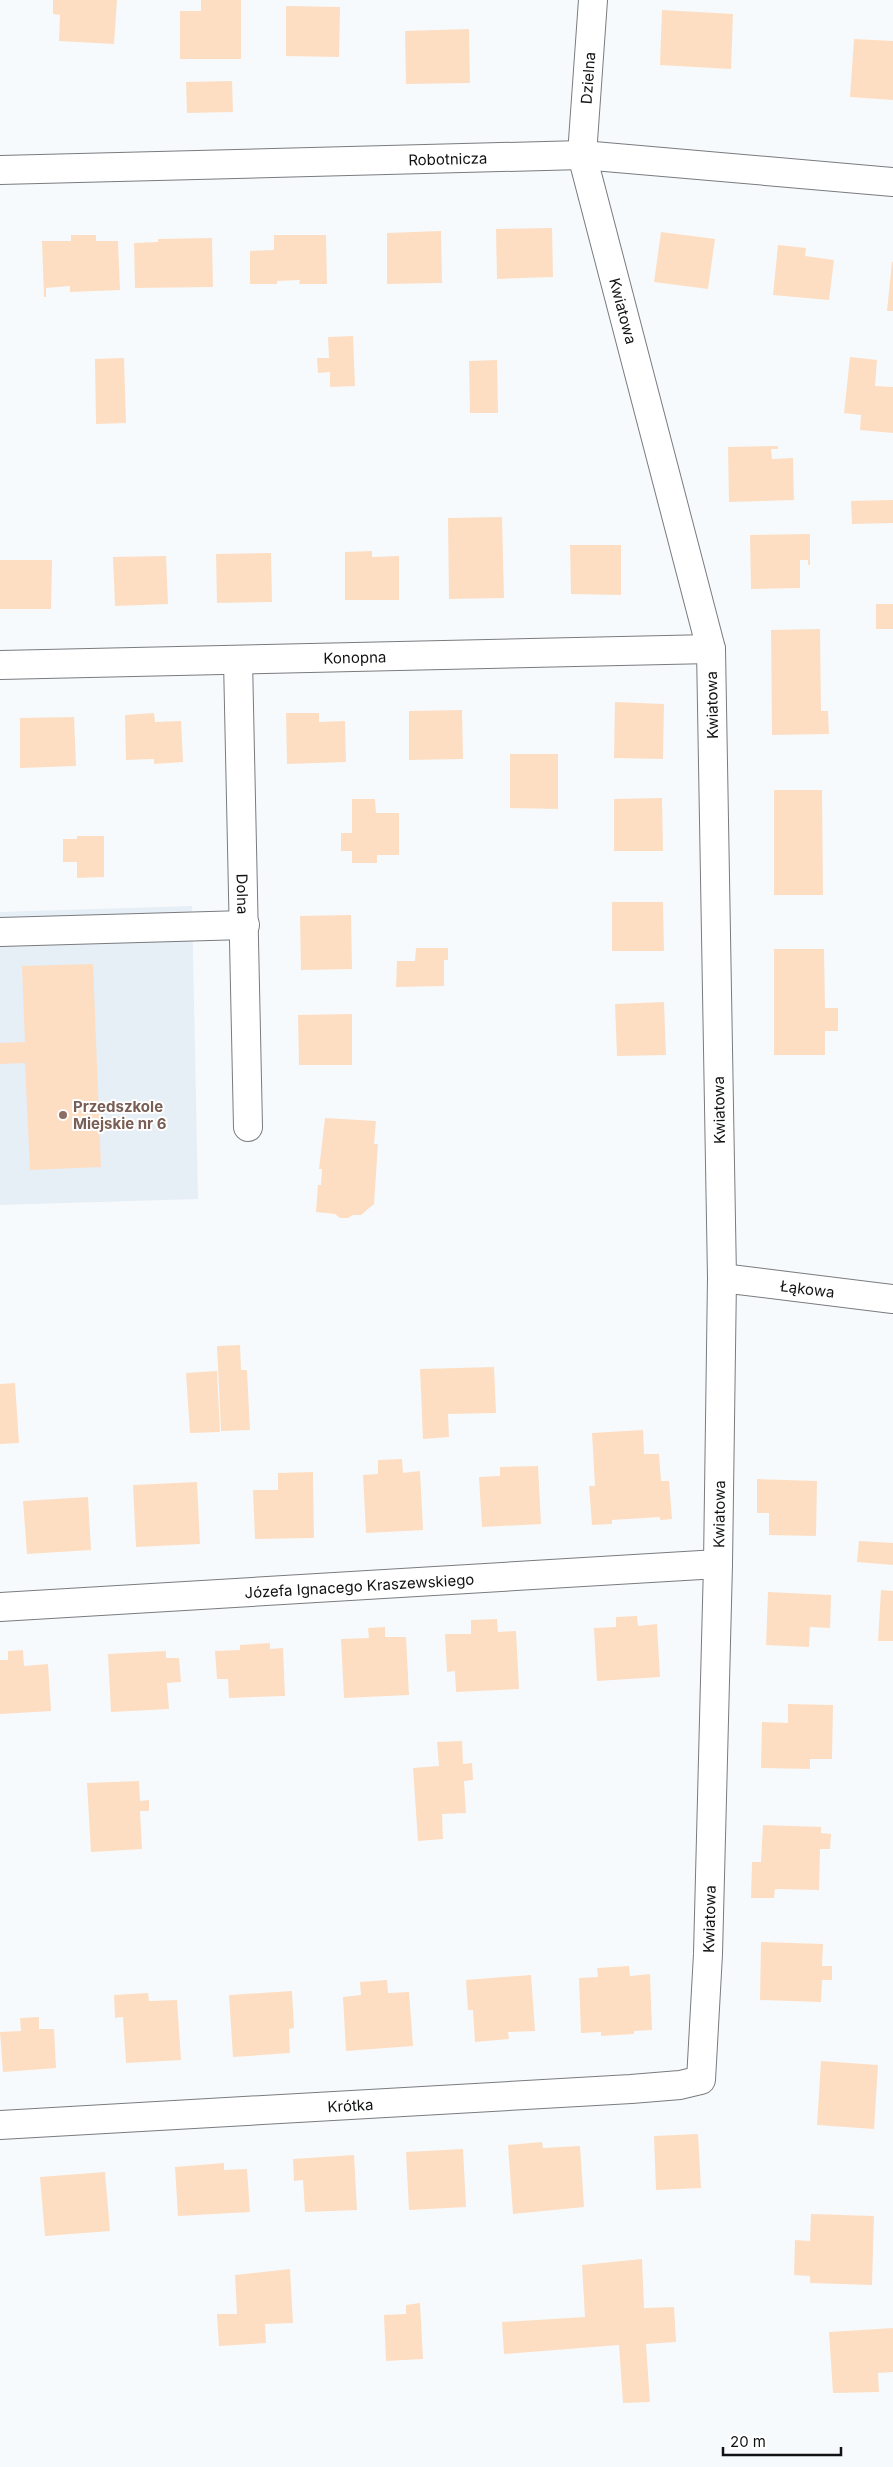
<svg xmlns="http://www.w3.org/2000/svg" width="893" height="2467" viewBox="0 0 893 2467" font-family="Inter,sans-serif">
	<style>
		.built { fill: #e6eef6 }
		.building { fill: #fddec3 }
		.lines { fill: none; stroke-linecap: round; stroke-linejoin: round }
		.minor-casing { stroke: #797b7e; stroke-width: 30 }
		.minor { stroke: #fff; stroke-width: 28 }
		.education-dot { fill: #8d6e63; stroke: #fff; stroke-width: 2 }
		.labels { text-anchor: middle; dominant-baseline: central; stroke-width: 4; stroke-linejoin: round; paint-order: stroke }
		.street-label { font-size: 15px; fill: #111213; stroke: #fff }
		.education-label { font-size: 15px; font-weight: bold; fill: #785e54; stroke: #fff; text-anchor: start }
	</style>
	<rect width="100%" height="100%" fill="#f7fafc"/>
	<polygon class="built" points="192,906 198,1199 0,1205 0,912"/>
	<g class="building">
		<polygon points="53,0 117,0 114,44 59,41 60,15 53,14"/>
		<polygon points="201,0 241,0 241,59 180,59 180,11 201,11"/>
		<polygon points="286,6 340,7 339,57 286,56"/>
		<polygon points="662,10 733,14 731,69 660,65"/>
		<polygon points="469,29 470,83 406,84 405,31"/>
		<polygon points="854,39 893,41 893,100 850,97"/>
		<polygon points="232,81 233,112 187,113 186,82"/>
		<polygon points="552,228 553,277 497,279 496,229"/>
		<polygon points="441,231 442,283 387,284 387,233"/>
		<polygon points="661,232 715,239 708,289 654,282"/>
		<polygon points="71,235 96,235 96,241 118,241 120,290 70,292 70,286 46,288 46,297 44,297 42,241 71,241"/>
		<polygon points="274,235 326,235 327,284 299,284 300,280 277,281 277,284 250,284 250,251 274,250"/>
		<polygon points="212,238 213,287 135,288 134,243 158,242 158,239"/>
		<polygon points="778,245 806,248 805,256 834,260 829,300 773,295"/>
		<polygon points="892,262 893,262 893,311 887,311"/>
		<polygon points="353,336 355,386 330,387 330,372 318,373 317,358 329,358 328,337"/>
		<polygon points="850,357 877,360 875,386 893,387 893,433 860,430 861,415 844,413"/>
		<polygon points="124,358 126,423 96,424 95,359"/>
		<polygon points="497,360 498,413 470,413 469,361"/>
		<polygon points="778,446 778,449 771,449 772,459 793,458 794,500 729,502 728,447"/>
		<polygon points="893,500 893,523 852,524 851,501"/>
		<polygon points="502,517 504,598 449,599 448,518"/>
		<polygon points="810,534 810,565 808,565 808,560 800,560 800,588 751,589 750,535"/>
		<polygon points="570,545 621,545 621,595 571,594"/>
		<polygon points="372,551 372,557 399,556 399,600 345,600 345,552"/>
		<polygon points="271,553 272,602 217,603 216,554"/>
		<polygon points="166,556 168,604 115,606 113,557"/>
		<polygon points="0,560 52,560 51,609 0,609"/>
		<rect x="876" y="604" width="17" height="25"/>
		<polygon points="820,629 821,711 828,711 829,734 772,735 771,630"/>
		<polygon points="615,702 664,704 663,759 614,758"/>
		<polygon points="462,710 463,759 409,760 409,711"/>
		<polygon points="154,713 155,722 181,721 183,762 154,764 154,759 126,760 125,715"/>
		<polygon points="286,713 319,713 319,722 345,721 346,762 287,764"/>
		<polygon points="74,717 76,766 20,768 20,718"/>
		<polygon points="510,754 558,754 558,809 510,808"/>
		<polygon points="774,790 822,790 823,895 774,895"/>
		<polygon points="662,798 663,851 614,851 614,799"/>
		<polygon points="352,799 375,799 376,813 399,813 399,855 377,855 377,863 352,863 352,851 341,851 341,833 352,833"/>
		<polygon points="77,836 104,836 104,877 77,878 77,862 63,862 63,839 77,839"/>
		<polygon points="612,902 663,902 664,951 612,951"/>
		<polygon points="351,915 352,969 301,970 300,916"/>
		<polygon points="416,948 448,948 448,960 444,960 444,986 396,987 397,961 415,961"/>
		<polygon points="774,949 824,949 825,1008 838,1008 838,1031 825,1031 825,1055 774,1055"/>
		<polygon points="93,964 101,1167 30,1170 25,1063 0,1064 0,1043 25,1042 22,966"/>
		<polygon points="664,1002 666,1055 617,1056 615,1004"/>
		<polygon points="352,1014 352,1065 299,1065 298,1015"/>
		<polygon points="325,1118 376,1121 374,1144 378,1144 374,1204 361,1215 353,1215 348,1218 340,1218 335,1214 316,1212 318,1185 321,1185 322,1169 319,1169"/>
		<polygon points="240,1345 241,1370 247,1370 250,1430 221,1431 217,1346"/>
		<polygon points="494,1367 496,1413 448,1414 449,1437 423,1439 420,1369"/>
		<polygon points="217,1371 220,1432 190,1433 186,1373"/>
		<polygon points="15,1383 19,1443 0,1444 0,1384"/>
		<polygon points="643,1430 644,1454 659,1454 661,1481 669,1481 672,1519 660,1520 660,1517 612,1520 612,1524 592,1525 589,1486 595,1486 592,1433"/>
		<polygon points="402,1459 403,1473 420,1471 423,1530 366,1533 363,1475 378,1474 378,1460"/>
		<polygon points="538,1466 541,1524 482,1527 479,1477 500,1476 500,1467"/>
		<polygon points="313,1472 314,1538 255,1539 253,1490 278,1490 278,1473"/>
		<polygon points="757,1479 817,1481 816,1536 769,1535 769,1513 757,1513"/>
		<polygon points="197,1482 200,1544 136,1547 133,1485"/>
		<polygon points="88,1497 91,1550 27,1554 23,1501"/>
		<polygon points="859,1541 893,1543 893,1565 857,1562"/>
		<polygon points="881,1590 893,1591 893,1641 878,1641"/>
		<polygon points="768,1592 831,1595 830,1628 810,1627 809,1647 766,1645"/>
		<polygon points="637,1616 638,1626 657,1624 660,1677 597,1681 594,1628 616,1627 616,1617"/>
		<polygon points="497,1619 498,1632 516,1631 519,1689 456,1692 455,1671 447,1672 445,1634 471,1634 471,1620"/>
		<polygon points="385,1627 385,1637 406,1637 409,1695 344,1698 341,1639 369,1638 368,1628"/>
		<polygon points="270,1643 270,1649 283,1648 285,1696 229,1698 228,1679 217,1679 215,1651 240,1650 240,1645"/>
		<polygon points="23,1650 24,1666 48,1664 51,1711 0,1714 0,1660 8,1660 8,1651"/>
		<polygon points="166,1651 166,1658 179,1658 181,1682 167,1683 169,1709 111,1712 108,1654"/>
		<polygon points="788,1704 833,1705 832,1759 810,1759 810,1769 761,1768 762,1722 788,1723"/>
		<polygon points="462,1741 463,1764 472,1763 473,1780 464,1781 466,1813 442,1814 443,1839 418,1841 413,1768 439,1766 437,1742"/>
		<polygon points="139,1781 140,1801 149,1800 149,1811 140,1811 142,1849 91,1852 87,1783"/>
		<polygon points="763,1825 821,1827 821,1833 831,1834 830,1849 820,1849 819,1890 775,1889 774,1898 751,1898 752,1862 761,1862"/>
		<polygon points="761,1942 823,1944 822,1966 832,1966 832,1980 822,1980 821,2002 760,2000"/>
		<polygon points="629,1966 630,1976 650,1974 652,2030 634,2031 634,2034 601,2036 601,2032 581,2033 579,1978 598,1977 597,1968"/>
		<polygon points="531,1975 535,2031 508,2032 509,2039 475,2042 473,2010 468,2010 466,1980"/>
		<polygon points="387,1980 388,1993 409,1992 413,2046 346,2051 343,1997 361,1995 360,1982"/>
		<polygon points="292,1991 294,2028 289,2029 290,2053 233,2057 229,1995"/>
		<polygon points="148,1993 149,2001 177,2000 181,2060 126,2063 123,2017 115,2018 114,1995"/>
		<polygon points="39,2017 39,2029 54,2029 56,2068 3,2072 0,2032 21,2031 20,2018"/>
		<polygon points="821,2061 878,2065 874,2129 817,2125"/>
		<polygon points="698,2134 701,2188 656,2190 654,2136"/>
		<polygon points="542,2142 543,2148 580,2146 584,2207 513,2214 508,2145"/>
		<polygon points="463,2149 466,2207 409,2210 406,2152"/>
		<polygon points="354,2155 357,2210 305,2212 303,2180 294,2181 293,2159"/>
		<polygon points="224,2163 224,2170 247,2169 250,2212 178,2216 175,2167"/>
		<polygon points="105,2172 110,2231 45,2236 40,2177"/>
		<polygon points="811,2214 874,2216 872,2285 810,2283 810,2276 794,2275 795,2240 810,2241"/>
		<polygon points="642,2259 644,2308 674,2307 676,2342 646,2344 650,2402 623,2403 619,2345 504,2354 502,2322 585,2317 582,2265"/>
		<polygon points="290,2269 293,2323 265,2324 266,2343 219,2346 217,2314 237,2314 235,2275"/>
		<polygon points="420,2303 423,2359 386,2361 384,2315 406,2314 406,2305"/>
		<polygon points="893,2328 893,2372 878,2373 879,2392 833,2393 829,2332"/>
	</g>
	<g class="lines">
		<g class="minor-casing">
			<g id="minor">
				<path id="s1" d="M0 170 582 155 893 182"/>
				<path id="s2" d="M238 660 248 1127"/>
				<path id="s3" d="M0 665 711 649"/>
				<polyline points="0,932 245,925"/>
				<path id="s4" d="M722 1278 893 1299"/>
				<path id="s5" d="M0 1607 718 1564"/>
				<path id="s6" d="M0 2125 631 2089 680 2085 701 2080 708 1954 718 1564 722 1278 711 649 582 155 593 0"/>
			</g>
		</g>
		<use href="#minor" class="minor"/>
	</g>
	<circle class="education-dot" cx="63" cy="1115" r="5"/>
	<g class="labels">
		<g class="street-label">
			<text stroke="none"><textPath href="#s6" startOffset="2722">Dzielna</textPath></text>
			<text stroke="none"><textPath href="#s1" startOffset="448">Robotnicza</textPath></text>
			<text transform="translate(623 311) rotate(75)">Kwiatowa</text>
			<text stroke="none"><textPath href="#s3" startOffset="355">Konopna</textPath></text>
			<text transform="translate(712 705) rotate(-91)">Kwiatowa</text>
			<text stroke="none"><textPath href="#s2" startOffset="234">Dolna</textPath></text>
			<text transform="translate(719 1110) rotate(-91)">Kwiatowa</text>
			<text stroke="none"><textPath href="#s4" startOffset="86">Łąkowa</textPath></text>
			<text stroke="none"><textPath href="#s6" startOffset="1269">Kwiatowa</textPath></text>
			<text stroke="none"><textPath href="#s5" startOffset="360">Józefa Ignacego Kraszewskiego</textPath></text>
			<text stroke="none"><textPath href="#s6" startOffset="864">Kwiatowa</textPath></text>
			<text stroke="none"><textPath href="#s6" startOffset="351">Krótka</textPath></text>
		</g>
		<g class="education-label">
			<text x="73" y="1106">Przedszkole<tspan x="73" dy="17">Miejskie nr 6</tspan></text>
		</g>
	</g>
	<path d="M723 2447v8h118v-8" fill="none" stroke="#111213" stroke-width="2.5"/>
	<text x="730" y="2447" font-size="15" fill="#111213" stroke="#ffffff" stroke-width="4" paint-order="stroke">20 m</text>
</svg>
